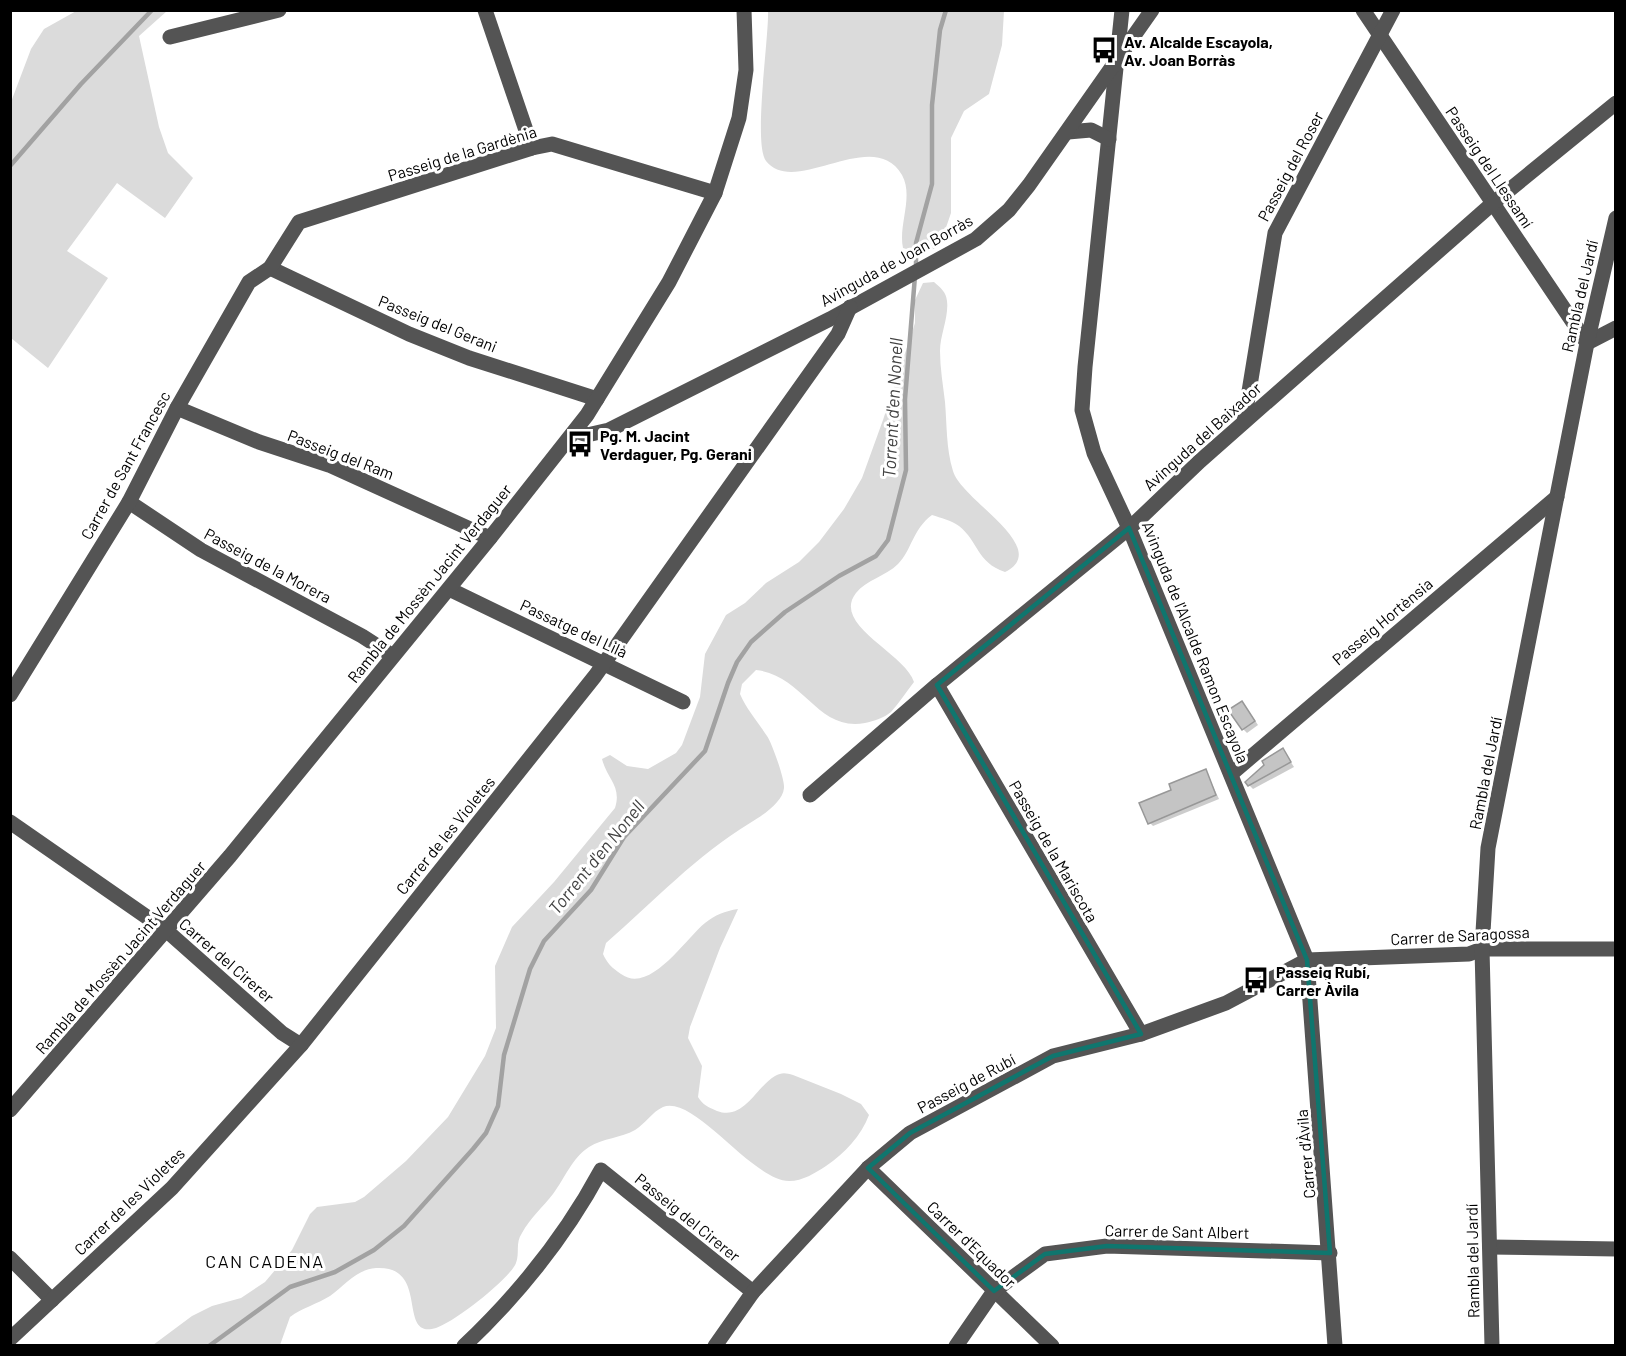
<svg xmlns="http://www.w3.org/2000/svg" width="1626" height="1356" viewBox="0 0 1626 1356" font-family="Barlow,sans-serif">
	<style>
		.green { fill: #dbdbdb }
		.shadow { fill: #0003 }
		.lines { fill: none; stroke-linecap: round; stroke-linejoin: round }
		.stream { stroke: #a2a2a2; stroke-width: 4.5 }
		.building { fill: #c4c4c4; stroke: #989898; stroke-width: 1.5 }
		.minor { stroke: #545454; stroke-width: 15 }
		.marked { fill: none; stroke: #0f766e; stroke-width: 4.5; stroke-linejoin: round }
		.labels { text-anchor: middle; dominant-baseline: central; stroke-width: 6; stroke-linejoin: round; paint-order: stroke }
		.poi-label { font-size: 16px; font-weight: bold; fill: #000; stroke: #fff; text-anchor: start }
		.street-label { font-size: 16px; fill: #000; stroke: #fff }
		.water-label { font-size: 18px; font-style: italic; fill: #434343; stroke: #fff }
		.neighbourhood-label { font-size: 18px; letter-spacing: 1.5px; fill: #000; stroke: #fff }
	</style>
	<rect width="100%" height="100%" fill="#fff"/>
	<g class="green">
		<polygon points="78,10 167,11 139,36 159,127 168,153 193,178 165,218 117,183 67,251 108,278 48,368 11,338 11,102 31,49 44,29"/>
		<path d="M768 11H1004L1002 45 989 94 964 111 951 138V213L941 242 934 249 913 251 903 248C898 225 914 197 902 175 873 125 795 198 766 161 753 144 769 38 768 11Z"/>
		<path d="M934 282C941 288 946 292 947 301 949 317 940 335 940 351 940 368 943 385 945 402 947 425 946 448 953 471 961 500 1053 548 1005 572 976 562 979 542 959 526 951 520 941 518 932 515 912 530 912 550 898 564 886 576 866 580 856 593 831 625 905 653 914 682 906 692 899 703 891 712 884 718 874 721 865 723 817 732 804 675 756 670L742 684 740 694C747 710 758 722 767 736 772 743 785 780 784 788 783 802 762 816 750 823 697 855 653 902 606 943L603 954C607 963 612 968 621 974 650 995 685 939 705 923 715 915 725 911 738 909L720 948 690 1027 688 1038 702 1066 698 1097C703 1105 708 1107 717 1111 744 1121 756 1087 775 1076 782 1072 786 1073 793 1075L841 1094 861 1104 869 1115C861 1136 845 1153 826 1166 815 1173 803 1181 789 1181 751 1180 695 1095 663 1107 652 1112 645 1124 635 1130 621 1138 603 1138 589 1147 572 1158 565 1178 553 1194 543 1207 530 1218 522 1233 515 1243 520 1253 516 1263 510 1279 453 1323 436 1328 396 1340 431 1265 376 1268 357 1269 344 1286 330 1296 317 1304 302 1308 290 1317L280 1345H153L192 1316 212 1306 241 1298 265 1282 292 1250 310 1214 317 1207 355 1202 364 1197 406 1161 448 1117 485 1056 496 1028 495 966 512 927 554 882 615 808C622 786 607 779 602 759L610 755 627 766 648 769 676 753 682 745 700 697 705 654 726 615 745 603 766 583 799 562 819 542 844 509 862 478 883 420 915 323V300L923 283Z"/>
	</g>
	<g class="shadow">
		<polygon points="1246,707 1258,725 1247,733 1243,729"/>
		<polygon points="1283,750 1294,767 1253,789 1249,785"/>
		<polygon points="1206,771 1219,799 1153,826 1150,823 1173,791"/>
	</g>
	<g class="lines">
		<g class="stream">
			<polyline points="10,166 81,84 152,10"/>
			<polyline points="916,268 916,243 932,184 932,105 940,30 946,10"/>
			<polyline points="209,1346 290,1287 335,1272 374,1250 404,1226 473,1149 486,1133 498,1106 504,1055 530,969 544,941 591,890 624,837 705,751 728,683 737,662 751,642 785,612 839,576 876,556 888,540 906,470 905,399 915,276"/>
		</g>
	</g>
	<g class="building">
		<polygon points="1242,701 1255,721 1242,730 1228,710"/>
		<polygon points="1283,748 1291,762 1248,786 1245,782 1264,765 1262,761"/>
		<polygon points="1206,769 1216,795 1148,824 1139,803 1171,790 1169,784"/>
	</g>
	<g class="lines">
		<g class="minor">
			<polyline points="485,10 532,148"/>
			<polyline points="1122,10 1085,367 1082,410 1094,453 1129,528 1307,960 1335,1346"/>
			<polyline points="1363,10 1587,343 1616,328"/>
			<polyline points="170,37 279,10"/>
			<polyline points="1068,132 1091,130 1109,139"/>
			<polyline points="270,268 409,334 469,358 597,399"/>
			<polyline points="177,408 259,442 329,465 490,538"/>
			<polyline points="1244,422 1275,233 1393,10"/>
			<polyline points="576,431 587,435 609,430 830,319 976,239 1009,210 1029,185 1152,10"/>
			<polyline points="129,502 201,550 362,636 393,656"/>
			<polyline points="449,589 683,702"/>
			<polyline points="937,685 1141,1034"/>
			<polyline points="10,695 129,502 177,408 249,282 270,268 299,222 532,148 552,144 715,193"/>
			<polyline points="1231,774 1557,497"/>
			<polyline points="810,795 937,685 1134,524 1200,461 1492,204 1616,103"/>
			<polyline points="10,822 167,931 282,1033 301,1045"/>
			<polyline points="10,1110 230,856 490,538 587,415 669,282 715,193 739,118 746,70 744,10"/>
			<polyline points="868,1168 1052,1346"/>
			<polyline points="1490,1247 1616,1249"/>
			<polyline points="10,1258 52,1300"/>
			<polyline points="10,1339 172,1188 301,1045 595,676 838,334 850,307"/>
			<path d="M464 1346C519 1294 565 1237 601 1170L753 1292"/>
			<polyline points="715,1346 753,1292 868,1168 910,1133 1053,1056 1141,1034 1226,1003 1307,960 1469,954 1482,949 1616,949"/>
			<polyline points="956,1346 994,1291 1045,1254 1107,1246 1330,1253"/>
			<polyline points="1492,1346 1482,949 1488,848 1587,343 1616,218"/>
		</g>
	</g>
	<path class="marked" d="M1129 528 1307 960 1330 1253 1107 1246 1045 1254 994 1291 868 1168 910 1133 1053 1056 1141 1034 937 685Z"/>
	<defs>
		<g id="bus-bare" transform="scale(2.07)"><path d="M-5-6H5V4H4V6H2V4H-2V6H-4V4H-5ZM-3.5-4V0h7V-4ZM-3.5 1.2v1.5H-2V1.2ZM2 1.2v1.5H3.5V1.2Z" fill="#000" stroke="#fff" stroke-width="2.5" paint-order="stroke"/></g>
	</defs>
	<g fill-rule="evenodd">
		<use href="#bus-bare" x="1104" y="50"/>
		<use href="#bus-bare" x="580" y="444"/>
		<use href="#bus-bare" x="1256" y="980"/>
	</g>
	<g class="labels">
		<g class="poi-label">
			<text x="1124" y="41">Av. Alcalde Escayola,<tspan x="1124" dy="18">Av. Joan Borràs</tspan></text>
			<text x="600" y="435">Pg. M. Jacint<tspan x="600" dy="18">Verdaguer, Pg. Gerani</tspan></text>
			<text x="1276" y="971">Passeig Rubí,<tspan x="1276" dy="18">Carrer Àvila</tspan></text>
		</g>
		<g class="street-label">
			<text transform="translate(462 153) rotate(-17)">Passeig de la Gardènia</text>
			<text transform="translate(1290 166) rotate(-62)">Passeig del Roser</text>
			<text transform="translate(1490 167) rotate(56)">Passeig del Llessamí</text>
			<text transform="translate(896 260) rotate(-29)">Avinguda de Joan Borràs</text>
			<text transform="translate(1579 296) rotate(-77)">Rambla del Jardí</text>
			<text transform="translate(438 323) rotate(22)">Passeig del Gerani</text>
			<text transform="translate(1202 436) rotate(-42)">Avinguda del Baixador</text>
			<text transform="translate(341 454) rotate(21)">Passeig del Ram</text>
			<text transform="translate(125 465) rotate(-61)">Carrer de Sant Francesc</text>
			<text transform="translate(268 565) rotate(28)">Passeig de la Morera</text>
			<text transform="translate(429 583) rotate(-51)">Rambla de Mossèn Jacint Verdaguer</text>
			<text transform="translate(1382 621) rotate(-40)">Passeig Hortènsia</text>
			<text transform="translate(574 628) rotate(25)">Passatge del Lilà</text>
			<text transform="translate(1196 642) rotate(68)">Avinguda de l'Alcalde Ramon Escayola</text>
			<text transform="translate(1485 773) rotate(-79)">Rambla del Jardí</text>
			<text transform="translate(445 835) rotate(-51)">Carrer de les Violetes</text>
			<text transform="translate(1054 851) rotate(60)">Passeig de la Mariscota</text>
			<text transform="translate(1460 935) rotate(-3)">Carrer de Saragossa</text>
			<text transform="translate(120 957) rotate(-49)">Rambla de Mossèn Jacint Verdaguer</text>
			<text transform="translate(227 960) rotate(41)">Carrer del Cirerer</text>
			<text transform="translate(966 1083) rotate(-28)">Passeig de Rubí</text>
			<text transform="translate(1305 1154) rotate(-95)">Carrer d'Àvila</text>
			<text transform="translate(129 1201) rotate(-44)">Carrer de les Violetes</text>
			<text transform="translate(688 1217) rotate(39)">Passeig del Cirerer</text>
			<text transform="translate(1177 1231) rotate(1)">Carrer de Sant Albert</text>
			<text transform="translate(972 1244) rotate(44)">Carrer d'Equador</text>
			<text transform="translate(1472 1261) rotate(-91)">Rambla del Jardí</text>
		</g>
		<g class="water-label">
			<text transform="translate(892 408) rotate(-87)">Torrent d'en Nonell</text>
			<text transform="translate(596 857) rotate(-51)">Torrent d'en Nonell</text>
		</g>
		<g class="neighbourhood-label">
			<text x="265" y="1261">CAN CADENA</text>
		</g>
	</g>
	<rect width="1626" height="1356" fill="none" stroke="#000000" stroke-width="24"/>
</svg>
